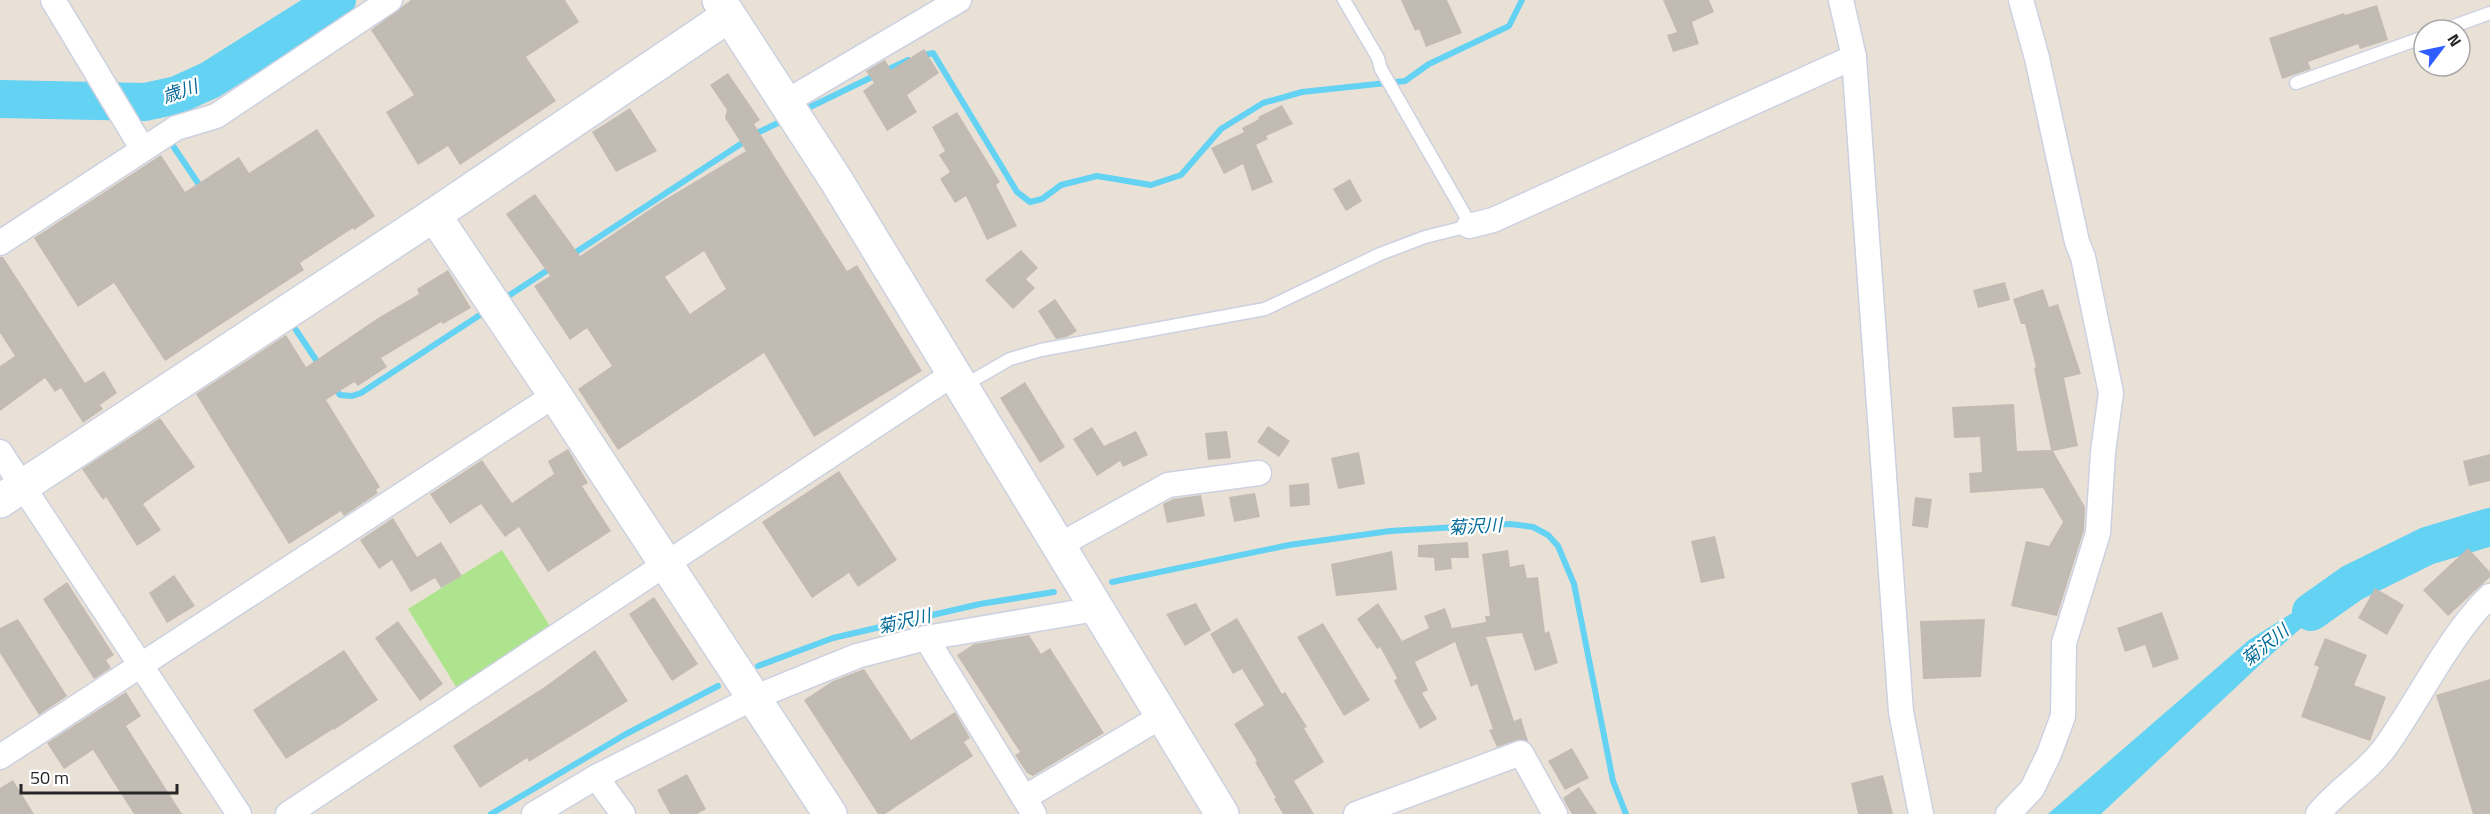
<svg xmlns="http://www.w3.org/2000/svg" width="2490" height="814" viewBox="0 0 2490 814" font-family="'Titillium Web','Noto Sans JP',sans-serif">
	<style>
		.green { fill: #afe48f }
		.water { fill: #63d2f3 }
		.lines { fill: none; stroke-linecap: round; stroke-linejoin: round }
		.stream { stroke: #63d2f3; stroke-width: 6 }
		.river { stroke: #63d2f3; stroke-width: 38 }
		.building { fill: #c1bbb4; fill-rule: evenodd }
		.lane-casing { stroke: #ccd1e1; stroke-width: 15 }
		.street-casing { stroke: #ccd1e1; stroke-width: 27 }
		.secondary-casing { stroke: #ccd1e1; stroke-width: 36 }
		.lane { stroke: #fff; stroke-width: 12 }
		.street { stroke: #fff; stroke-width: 24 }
		.secondary { stroke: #fff; stroke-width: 33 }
		.labels { text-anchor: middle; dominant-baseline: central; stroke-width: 4.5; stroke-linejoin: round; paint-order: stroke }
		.water-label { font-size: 18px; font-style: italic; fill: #076c99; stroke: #fff }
	</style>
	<rect width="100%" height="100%" fill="#eae1d6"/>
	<polygon class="green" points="502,550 550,626 458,690 408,609"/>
	<polygon class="water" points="2352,583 2265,660 2101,814 2048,814 2249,640 2308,603"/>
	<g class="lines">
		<g class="stream">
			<polyline points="921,56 933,53 1017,192 1030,202 1042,199 1061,185 1097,176 1151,185 1181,175 1221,129 1263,103 1302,92 1405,81 1429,64 1509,26 1522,0"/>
			<polyline points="885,71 908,60"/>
			<polyline points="804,110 876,75"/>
			<polyline points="169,140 202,189"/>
			<polyline points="570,256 759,132 784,120"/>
			<polyline points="502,300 551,268"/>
			<polyline points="296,330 320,366"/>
			<polyline points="334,387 340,395 352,396 361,393 486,311"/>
			<polyline points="1112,582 1289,545 1390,531 1510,524 1533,527 1548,535 1558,546 1574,584 1613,781 1626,814"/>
			<polyline points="758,666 833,638 980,604 1054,592"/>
			<polyline points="491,814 626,734 718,686"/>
		</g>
		<g class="river">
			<polyline points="0,99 145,102 177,95 210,80 337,0"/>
			<polyline points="2311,612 2352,583 2427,546 2490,527"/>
		</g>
	</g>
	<g class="building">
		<polygon points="411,0 565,0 579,22 526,57 556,101 460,165 448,146 418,165 386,112 414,95 371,30"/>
		<polygon points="1401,0 1447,0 1462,33 1426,47 1419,29 1415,31"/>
		<polygon points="1663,0 1709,0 1714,12 1692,22 1699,44 1673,52 1667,35 1677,32"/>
		<polygon points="2377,5 2388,40 2360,49 2358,44 2308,62 2311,69 2282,79 2269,38 2344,13 2345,15"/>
		<polygon points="924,49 939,73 907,95 917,112 887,131 863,91 874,83 866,71 885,60 891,70"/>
		<path d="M728 73 760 120 754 124 847 271 857 265 922 371 814 437 764 353 618 450 578 389 612 366 587 328 570 340 534 286 550 276 506 214 535 194 580 256 661 202 746 151 725 118 727 110 710 85ZM704 251 726 289 690 314 665 277Z"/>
		<polygon points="1282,105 1293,124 1266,136 1268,139 1256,145 1273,182 1252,191 1243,164 1224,174 1211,148 1244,132 1242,128 1259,119 1258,117"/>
		<polygon points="630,108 657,151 616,172 592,132"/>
		<polygon points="957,112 1000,182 996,185 1017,226 987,240 966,196 955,203 940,179 950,172 939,155 945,151 932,127"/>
		<polygon points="317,129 375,216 354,230 353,228 300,263 304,270 165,361 114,283 78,307 34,238 161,155 185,192 239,157 249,173"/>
		<polygon points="1350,179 1362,201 1346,211 1333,189"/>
		<polygon points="1021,250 1038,268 1026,279 1035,288 1013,309 985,280"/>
		<polygon points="0,257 3,257 85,383 104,371 117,393 100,405 103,409 83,423 61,388 55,392 45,378 0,411 0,366 15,356 0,333"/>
		<polygon points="448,270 471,308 443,324 441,322 381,358 387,367 358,386 354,382 326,400 380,487 376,490 378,493 344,516 341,511 289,544 196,394 286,335 306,367 378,318 419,294 417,289"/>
		<polygon points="2005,282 2010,300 1978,308 1973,290"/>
		<polygon points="2043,289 2049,307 2058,304 2081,374 2064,378 2078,446 2053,451 2085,507 2084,530 2057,616 2011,606 2026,541 2049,546 2063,522 2043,488 1970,493 1969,473 1982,472 1980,437 1954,438 1952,407 2014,404 2017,451 2051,450 2034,368 2036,367 2025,324 2021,324 2013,299"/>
		<polygon points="1055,299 1077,331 1067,337 1056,339 1038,311"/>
		<polygon points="1025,382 1065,447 1040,463 1000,398"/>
		<polygon points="160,418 195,467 143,504 161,530 137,546 106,497 103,500 82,469"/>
		<polygon points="1268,426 1290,441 1279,457 1257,442"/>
		<polygon points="1092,427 1104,446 1136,431 1148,455 1123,467 1120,461 1097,476 1073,439"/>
		<polygon points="1227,431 1231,458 1208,460 1205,433"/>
		<polygon points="568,449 588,483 582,486 611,531 548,572 519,527 505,537 481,504 450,524 430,494 482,460 512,503 554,474 548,461"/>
		<polygon points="1359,452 1365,484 1338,489 1331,458"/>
		<polygon points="2490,454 2490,481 2469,486 2463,461"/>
		<polygon points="839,471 897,560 858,587 849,573 812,598 762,522"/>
		<polygon points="1309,483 1310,505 1290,507 1289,485"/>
		<polygon points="1255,493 1260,517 1234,522 1229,497"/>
		<polygon points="1201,495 1205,516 1167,523 1163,504 1173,499"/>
		<polygon points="1915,497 1932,499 1928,528 1912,526"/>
		<polygon points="393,518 417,557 441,542 462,576 441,588 435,578 411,592 392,560 379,569 360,540"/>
		<polygon points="1715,536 1725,578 1701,583 1691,541"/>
		<polygon points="1468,542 1469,558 1451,558 1452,569 1435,571 1434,558 1418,557 1418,545"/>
		<polygon points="2468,548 2490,572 2490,577 2448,616 2423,590"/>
		<polygon points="1508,550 1510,567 1524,564 1527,578 1538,577 1545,633 1549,631 1558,663 1535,671 1522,633 1486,637 1514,721 1521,718 1528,741 1517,740 1497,747 1489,730 1493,729 1477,684 1471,687 1455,642 1415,662 1428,690 1422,693 1437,719 1420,729 1394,681 1397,678 1380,647 1377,649 1357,619 1378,603 1402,641 1429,628 1424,616 1445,608 1452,628 1486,622 1485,616 1490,616 1482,554"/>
		<polygon points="1392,551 1397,590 1336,596 1331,564"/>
		<polygon points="174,575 195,606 167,623 149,593"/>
		<polygon points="67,582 114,655 106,660 111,668 94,679 43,599"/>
		<polygon points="2375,588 2404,605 2387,635 2358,618"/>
		<polygon points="654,597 698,664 672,681 629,614"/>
		<polygon points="1196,603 1211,630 1185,646 1166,614"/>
		<polygon points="2162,612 2179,659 2153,668 2145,645 2125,652 2117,628"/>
		<polygon points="1237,618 1282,694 1285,692 1307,727 1304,728 1324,762 1294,781 1314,814 1283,814 1274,799 1276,798 1255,762 1257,761 1234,724 1264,705 1242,669 1233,674 1210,634"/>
		<polygon points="18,619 67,696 39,715 0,653 0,628"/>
		<polygon points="1985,619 1981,677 1923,679 1920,621"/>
		<polygon points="398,621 443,684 420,701 375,638"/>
		<polygon points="1323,623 1370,700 1344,716 1297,637"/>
		<polygon points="1029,635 1041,654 1050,648 1104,733 1033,776 1027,773 1015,755 1020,752 957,655 974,644"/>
		<polygon points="2325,638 2367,655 2354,685 2386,697 2370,741 2301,717 2319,667 2314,665"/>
		<polygon points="344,650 378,700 334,730 333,729 286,759 253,710"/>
		<polygon points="595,650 628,701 529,762 527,758 480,788 453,746 546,686"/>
		<polygon points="864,669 911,740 955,712 970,738 964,742 973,756 885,814 878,814 804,700 833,681"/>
		<polygon points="2490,679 2490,814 2473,814 2436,695"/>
		<polygon points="126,692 141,716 126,726 182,814 134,814 93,750 64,769 47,743"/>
		<polygon points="1572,748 1589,778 1565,790 1548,761"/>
		<polygon points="687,774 706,809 697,814 670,814 657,790"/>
		<polygon points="1883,775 1893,814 1858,814 1851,783"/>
		<polygon points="13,780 34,814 0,814 0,788"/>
		<polygon points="1579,787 1597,814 1572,814 1567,806 1563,798"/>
	</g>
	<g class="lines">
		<g class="lane-casing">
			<g id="lane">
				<polyline points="2443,30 2490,13"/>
				<polyline points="2296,83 2424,37"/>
				<polyline points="963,386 1010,359 1041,350 1265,309 1380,254 1425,237 1469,226 1465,215 1381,69 1378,58 1344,0"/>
			</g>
		</g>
		<g class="street-casing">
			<g id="street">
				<polyline points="53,0 142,148"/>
				<polyline points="1841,0 1854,57 1901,712 1921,814"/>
				<polyline points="784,103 959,0"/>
				<polyline points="1469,226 1493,220 1854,57"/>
				<polyline points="0,243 176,128 216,116 390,0"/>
				<polyline points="0,452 239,814"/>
				<polyline points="1058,546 1168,485 1259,473"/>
				<polyline points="926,638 1034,814"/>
				<polyline points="0,757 555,395"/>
				<polyline points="596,777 623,814"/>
				<polyline points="1024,798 1162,716"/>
				<polyline points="288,814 953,374"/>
				<polyline points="534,814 596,777 753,698 857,656 926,638 1096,609"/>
				<polyline points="1356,814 1521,753 1555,814"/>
				<polyline points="2008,814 2032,789 2049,754 2063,716 2064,643 2098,533 2103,452 2111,393 2083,257 2077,242 2037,58 2021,0"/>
				<path d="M2318 814C2338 789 2368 772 2386 746 2419 700 2450 634 2490 596"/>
			</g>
		</g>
		<g class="secondary-casing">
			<g id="secondary">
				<polyline points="719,0 836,180 1222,814"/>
				<polyline points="434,215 555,395 830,814"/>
				<polyline points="0,501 434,215 728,16"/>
			</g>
		</g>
		<use href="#lane" class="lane"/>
		<use href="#street" class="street"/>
		<use href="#secondary" class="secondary"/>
	</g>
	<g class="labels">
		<g class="water-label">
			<text transform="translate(180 91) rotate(-19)">歳川</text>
			<text transform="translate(1475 526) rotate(-3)">菊沢川</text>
			<text transform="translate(904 621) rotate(-13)">菊沢川</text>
			<text transform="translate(2265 645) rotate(-39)">菊沢川</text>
		</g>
	</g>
	<g transform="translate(2442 48) rotate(58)"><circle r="28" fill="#ffffff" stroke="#a8a8a8" stroke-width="1.5"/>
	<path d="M0-4.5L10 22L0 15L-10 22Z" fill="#2f5dff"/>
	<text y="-9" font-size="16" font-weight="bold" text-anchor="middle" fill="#262626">N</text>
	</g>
	<path d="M21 784v9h156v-9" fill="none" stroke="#262626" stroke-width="3"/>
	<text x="30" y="784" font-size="18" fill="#262626" stroke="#ffffff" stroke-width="4.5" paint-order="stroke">50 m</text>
</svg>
